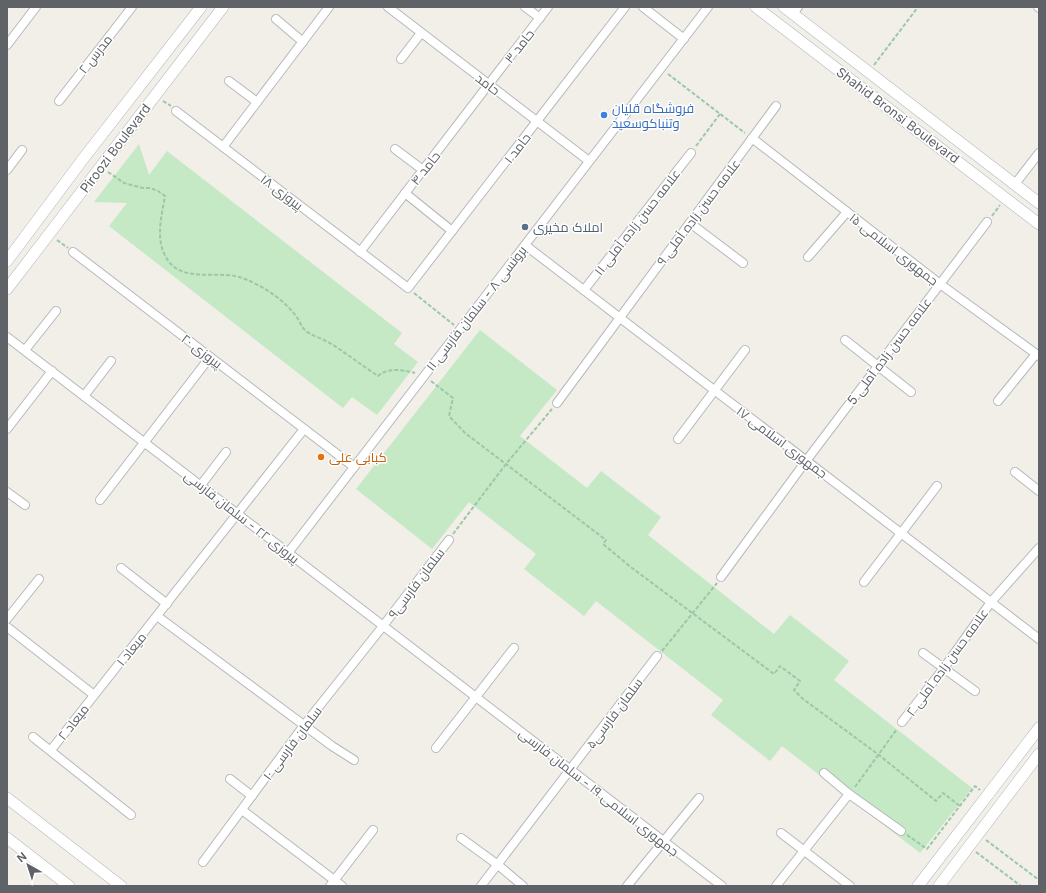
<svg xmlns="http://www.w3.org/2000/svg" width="1046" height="893" viewBox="0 0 1046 893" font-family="Inter,Cairo,sans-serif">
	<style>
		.green { fill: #c5e8c5 }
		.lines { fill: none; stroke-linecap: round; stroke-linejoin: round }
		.street-casing { stroke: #b5b8bc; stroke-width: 10 }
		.secondary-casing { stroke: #b6babf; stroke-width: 12 }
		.path { stroke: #9cc7a9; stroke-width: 2; stroke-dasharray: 4 2; stroke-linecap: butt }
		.street { stroke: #fff; stroke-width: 8 }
		.secondary { stroke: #fff; stroke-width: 11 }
		.shop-dot { fill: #3f7fe0; stroke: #fff; stroke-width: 1.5 }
		.service-dot { fill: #5c6f8a; stroke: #fff; stroke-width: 1.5 }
		.food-dot { fill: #e8710a; stroke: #fff; stroke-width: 1.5 }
		.labels { text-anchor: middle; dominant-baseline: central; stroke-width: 3; stroke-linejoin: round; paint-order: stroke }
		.street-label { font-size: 13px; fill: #5f6368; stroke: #fff }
		.shop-label { font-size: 13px; fill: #366cbe; stroke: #fff; text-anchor: start }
		.service-label { font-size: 13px; fill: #4e5e75; stroke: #fff; text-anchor: start }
		.food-label { font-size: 13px; fill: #c56008; stroke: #fff; text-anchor: start }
	</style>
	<rect width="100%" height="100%" fill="#f1efe8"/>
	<g class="green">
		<polygon points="139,144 149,175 167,151 402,333 394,344 418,362 377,415 352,397 343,408 109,226 127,203 94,202"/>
		<polygon points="480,330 557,390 520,436 587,488 601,471 661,517 648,535 774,634 790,615 849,661 834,680 972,788 920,853 782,746 770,761 711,715 723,700 596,601 584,616 524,569 536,554 469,502 432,549 356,489"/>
	</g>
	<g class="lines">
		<g class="street-casing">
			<g id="street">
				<polyline points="388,7 589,161"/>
				<polyline points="525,7 540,18"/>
				<polyline points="643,7 684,39"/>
				<polyline points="1038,7 1039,8"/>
				<polyline points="793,14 798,7"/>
				<polyline points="276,19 303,42"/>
				<polyline points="7,45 36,7"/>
				<polyline points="401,59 421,33"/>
				<polyline points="229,81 257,102"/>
				<polyline points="59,101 132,7"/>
				<polyline points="176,111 408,288 625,7"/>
				<polyline points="752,138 940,284 1039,356"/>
				<polyline points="223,147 329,7"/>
				<polyline points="395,149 423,170"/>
				<polyline points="7,170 22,150"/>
				<polyline points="1015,184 1039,153"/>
				<polyline points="405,193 452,231"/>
				<polyline points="690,223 743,263"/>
				<polyline points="525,245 1039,639"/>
				<polyline points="73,252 354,467"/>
				<polyline points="360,252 548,7"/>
				<polyline points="808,257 847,212"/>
				<polyline points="584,290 691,153"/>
				<polyline points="7,337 722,886"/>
				<polyline points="845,340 911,392"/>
				<polyline points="25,350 56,311"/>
				<polyline points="84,396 111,361"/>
				<polyline points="998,401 1036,354"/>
				<polyline points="557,403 776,106"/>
				<polyline points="7,429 52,371"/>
				<polyline points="678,439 745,350"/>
				<polyline points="1015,472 1039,491"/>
				<polyline points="201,485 226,452"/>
				<polyline points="7,492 25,505"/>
				<polyline points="100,500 210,357"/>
				<polyline points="288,553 708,7"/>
				<polyline points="121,568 167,604"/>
				<polyline points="721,577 806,461 987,222"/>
				<polyline points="864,582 937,486"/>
				<polyline points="157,616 332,746 354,760"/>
				<polyline points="7,619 39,579"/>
				<polyline points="7,627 94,695"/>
				<polyline points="923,653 975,691"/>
				<polyline points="902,722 944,668 991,602 1039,548"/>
				<polyline points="33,737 131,815"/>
				<polyline points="436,748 514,648"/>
				<polyline points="51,750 304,429"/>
				<polyline points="824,773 849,794 901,831"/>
				<polyline points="230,779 252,796"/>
				<polyline points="242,810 342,886"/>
				<polyline points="781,833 850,886"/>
				<polyline points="461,838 498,865 523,886"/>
				<polyline points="203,862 305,724 383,626 449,540"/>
				<polyline points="330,886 373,830"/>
				<polyline points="481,886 657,656"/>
				<polyline points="627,886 699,798"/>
				<polyline points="776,886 849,794"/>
			</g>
		</g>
		<g class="secondary-casing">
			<g id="secondary">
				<polyline points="756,7 1039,224"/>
				<polyline points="784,7 1039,203"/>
				<polyline points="7,261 83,159 201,7"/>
				<polyline points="7,289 223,7"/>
				<polyline points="7,798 121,886"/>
				<polyline points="7,838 69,886"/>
				<polyline points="918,886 1039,728"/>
				<polyline points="939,886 1039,754"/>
			</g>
		</g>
		<g class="path">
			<polyline points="874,65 918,7"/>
			<polyline points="668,74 745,133"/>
			<polyline points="163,101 171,106"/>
			<polyline points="696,146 720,114"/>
			<path d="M108 172 124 183 143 188H150L158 191 165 196C161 219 154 244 170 263 187 283 223 269 245 279 265 287 286 301 298 319 300 322 301 326 304 329 309 335 321 338 328 342 345 352 361 365 378 376 388 367 403 370 415 373"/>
			<polyline points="992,216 1000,205"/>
			<polyline points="57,240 68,248"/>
			<polyline points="414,293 454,325"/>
			<polyline points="431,381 453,398 449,416 465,433 606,540 603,544 632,568 774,674 780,666 800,681 794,690 803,699 879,755 936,801 943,793 960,806"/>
			<polyline points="453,534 506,464 552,409"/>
			<polyline points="662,651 717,583"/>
			<polyline points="855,787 897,729"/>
			<polyline points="907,835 927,849 975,786 980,790"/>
			<polyline points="986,840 1039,880"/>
			<polyline points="976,852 1021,886"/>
		</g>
		<use href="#street" class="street"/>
		<use href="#secondary" class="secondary"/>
	</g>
	<circle class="shop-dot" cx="604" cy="115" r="4"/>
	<circle class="service-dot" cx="525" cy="227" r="4"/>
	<circle class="food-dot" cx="321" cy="457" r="4"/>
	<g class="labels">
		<g class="street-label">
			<text transform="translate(519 46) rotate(-52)">حامد ۳</text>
			<text transform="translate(95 54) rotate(-52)">مدرس ۲</text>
			<text transform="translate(488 84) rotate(37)">حامد</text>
			<text transform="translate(898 115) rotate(37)">Shahid Bronsi Boulevard</text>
			<text transform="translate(115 148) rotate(-53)">Piroozi Boulevard</text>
			<text transform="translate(517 148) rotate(-52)">حامد ۱</text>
			<text transform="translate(425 168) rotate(-52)">حامد ۴</text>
			<text transform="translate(282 192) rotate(37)">پیروزی ۱۸</text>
			<text transform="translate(698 212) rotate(-53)">علامه حسن زاده آملی ۹</text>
			<text transform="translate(637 222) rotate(-52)">علامه حسن زاده آملی ۱۱</text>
			<text transform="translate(894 249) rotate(38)">جمهوری اسلامی ۱۵</text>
			<text transform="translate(476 308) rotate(-52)">برونسی ۸ - سلمان فارسی ۱۱</text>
			<text transform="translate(202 351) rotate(37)">پیروزی ۲۰</text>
			<text transform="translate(889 351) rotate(-53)">علامه حسن زاده آملی 5</text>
			<text transform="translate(782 442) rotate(37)">جمهوری اسلامی ۱۷</text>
			<text transform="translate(242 517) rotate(38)">پیروزی ۲۲ - سلمان فارسی</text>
			<text transform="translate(416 583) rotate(-53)">سلمان فارسی۹</text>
			<text transform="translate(131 649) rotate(-51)">میعاد ۱</text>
			<text transform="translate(947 662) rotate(-54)">علامه حسن زاده آملی ۲</text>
			<text transform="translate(614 713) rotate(-53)">سلمان فارسی۵</text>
			<text transform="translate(73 722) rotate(-52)">میعاد ۲</text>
			<text transform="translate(292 743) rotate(-53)">سلمان فارسی ۱۰</text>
			<text transform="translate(599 792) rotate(38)">جمهوری اسلامی ۱۹ - سلمان فارسی</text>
		</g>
		<g class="shop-label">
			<text x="612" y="108">فروشگاه قلیان<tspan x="612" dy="15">وتنباکوسعید</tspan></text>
		</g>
		<g class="service-label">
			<text x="533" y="227">املاک مخیری</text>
		</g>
		<g class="food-label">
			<text x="329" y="457">کبابی علی</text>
		</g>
	</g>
	<rect width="1046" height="893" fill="none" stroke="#5f6368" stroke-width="16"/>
	<g transform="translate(28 865) rotate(321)" stroke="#ffffff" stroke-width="3" paint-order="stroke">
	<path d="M0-3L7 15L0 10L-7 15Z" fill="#5f6368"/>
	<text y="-6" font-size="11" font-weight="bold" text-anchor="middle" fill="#5f6368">N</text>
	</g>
</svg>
